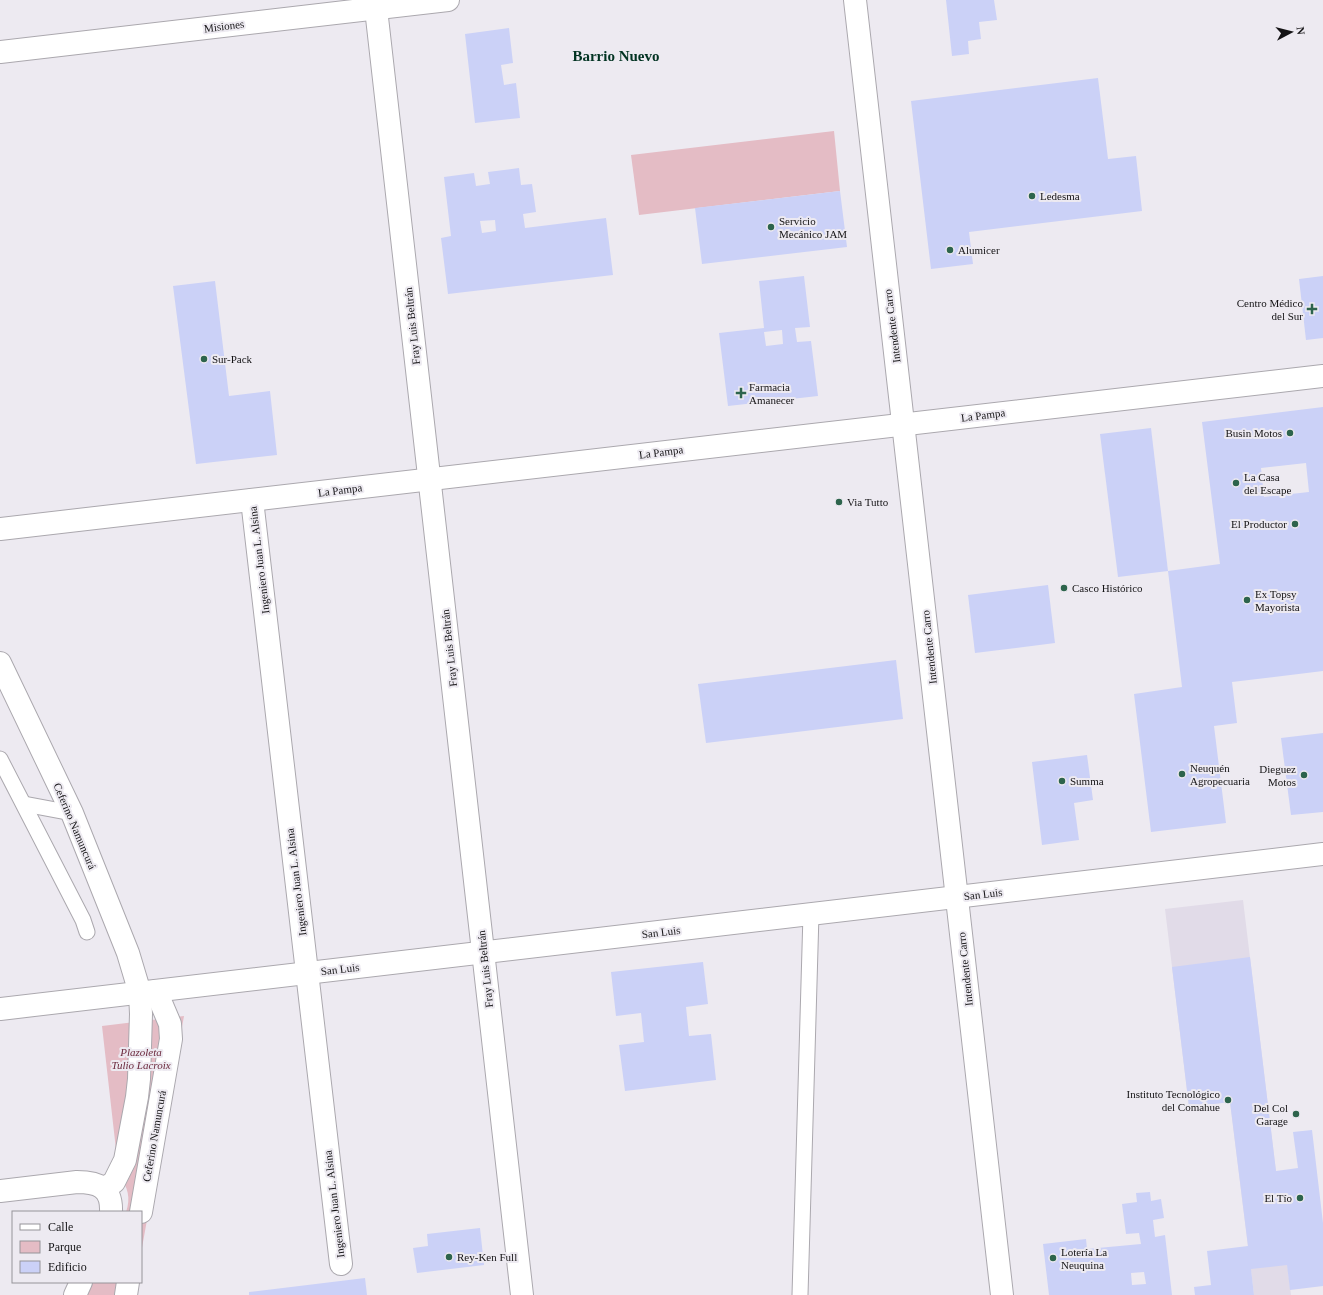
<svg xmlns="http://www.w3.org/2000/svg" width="1323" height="1295" viewBox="0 0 1323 1295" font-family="Georgia,serif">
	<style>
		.built { fill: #e1dbe8 }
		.green { fill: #e4bcc5 }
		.building { fill: #cbd1f7; fill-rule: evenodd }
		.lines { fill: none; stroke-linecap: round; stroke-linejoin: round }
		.service-casing { stroke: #aba8ae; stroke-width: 17 }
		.pedestrian-casing { stroke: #aba8ae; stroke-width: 24 }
		.minor-casing { stroke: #aba8ae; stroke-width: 24 }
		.tertiary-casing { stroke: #aba8ae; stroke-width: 24 }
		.service { stroke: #fff; stroke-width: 15 }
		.pedestrian { stroke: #fff; stroke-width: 22 }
		.minor { stroke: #fff; stroke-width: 22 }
		.tertiary { stroke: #fff; stroke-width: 22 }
		.poi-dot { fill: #2d644c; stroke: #edeaf1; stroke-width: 1.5 }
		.labels { text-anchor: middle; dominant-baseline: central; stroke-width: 4; stroke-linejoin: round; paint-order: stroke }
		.street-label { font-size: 11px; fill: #141315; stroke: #edeaf1 }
		.poi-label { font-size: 11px; fill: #141315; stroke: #edeaf1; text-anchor: start }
		.park-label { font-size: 11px; font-style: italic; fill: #6c2a3e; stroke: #edeaf1 }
		.district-label { font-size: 15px; font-weight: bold; fill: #023322; stroke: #edeaf1 }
	</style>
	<rect width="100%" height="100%" fill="#edeaf1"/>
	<polygon class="built" points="1243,900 1291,1295 1254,1295 1230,1102 1189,1107 1165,909"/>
	<g class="green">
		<polygon points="834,131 840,191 639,215 631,155"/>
		<path d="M184 1016 141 1253V1212H126C131 1198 128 1187 119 1176L102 1026Z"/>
		<polygon points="93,1282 135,1282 132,1295 87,1295"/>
	</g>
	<g class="building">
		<polygon points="946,0 994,0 997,20 979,22 981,39 968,41 969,54 952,56"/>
		<polygon points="509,28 513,63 501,65 504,85 516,83 520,118 475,123 465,34"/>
		<polygon points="1098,78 1108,159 1136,156 1142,211 969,232 973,264 931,269 911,101"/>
		<path d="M519 168 521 185 532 184 536 212 523 214 525 228 606 218 613 275 448 294 441 238 451 236 444 177 474 173 476 186 490 184 488 172ZM495 220 496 231 482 233 480 221Z"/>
		<polygon points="840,191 847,247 702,264 695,208"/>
		<path d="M804 276 810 327 795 328 797 342 811 341 818 396 728 406 719 333 764 328 759 281ZM782 330 783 344 766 346 764 332Z"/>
		<polygon points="1323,276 1323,338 1306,340 1299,279"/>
		<polygon points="215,281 229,396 270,391 277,455 196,464 173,286"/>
		<path d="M1323 407V671L1232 682 1237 723 1214 726 1226 823 1151 832 1134 694 1182 687 1168 571 1220 564 1202 422ZM1306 463 1309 492 1264 497 1261 468Z"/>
		<polygon points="1151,428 1168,571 1118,577 1100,434"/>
		<polygon points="1048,585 1055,643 975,653 968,595"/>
		<polygon points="896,660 903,719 706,743 698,684"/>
		<polygon points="1323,733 1323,812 1291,815 1281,738"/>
		<polygon points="1087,755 1093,800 1074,803 1079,840 1042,845 1032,762"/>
		<polygon points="1250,957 1276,1171 1298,1168 1293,1132 1312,1130 1323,1223 1323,1286 1290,1290 1287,1265 1251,1269 1254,1295 1195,1295 1194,1287 1211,1285 1207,1251 1248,1246 1230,1102 1189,1107 1172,967"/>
		<polygon points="703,962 708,1004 686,1007 689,1036 711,1034 716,1080 625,1091 619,1045 644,1042 641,1013 616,1016 611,972"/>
		<path d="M1150 1192 1151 1201 1161 1199 1164 1218 1153 1220 1155 1237 1165 1235 1172 1295H1049L1043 1244 1086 1239 1087 1249 1141 1244 1139 1233 1126 1234 1122 1204 1137 1202 1136 1193ZM1144 1272 1146 1284 1132 1285 1131 1273Z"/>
		<polygon points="480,1228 484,1265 417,1273 413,1248 428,1246 427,1234"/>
		<polygon points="365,1278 367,1295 249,1295 249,1292"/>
	</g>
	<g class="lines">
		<g class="service-casing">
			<g id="service">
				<polyline points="0,759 83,920 87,932"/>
				<polyline points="24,804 72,813"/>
				<polyline points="800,1295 811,914"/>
			</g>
		</g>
		<g class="pedestrian-casing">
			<g id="pedestrian">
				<polyline points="141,1212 171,1039 170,1024 156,991"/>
				<polyline points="126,1295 128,1282"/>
			</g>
		</g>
		<g class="minor-casing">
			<g id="minor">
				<polyline points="855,0 1002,1295"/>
				<polyline points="0,52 448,0"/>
				<polyline points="252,500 341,1264"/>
				<polyline points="0,529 1323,376"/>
				<polyline points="0,663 72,813 128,953 140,993 141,1014 139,1079 137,1097 125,1160 114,1182 104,1189"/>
				<polyline points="0,1009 1323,854"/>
				<path d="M0 1191 77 1182C99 1182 112 1188 111 1212"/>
				<polyline points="75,1295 81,1282"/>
			</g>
		</g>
		<g class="tertiary-casing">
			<polyline id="tertiary" points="375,0 522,1295"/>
		</g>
		<use href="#service" class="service"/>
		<use href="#pedestrian" class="pedestrian"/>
		<use href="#minor" class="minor"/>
		<use href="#tertiary" class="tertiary"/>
	</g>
	<g class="poi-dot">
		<circle cx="1032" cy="196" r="4"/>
		<circle cx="771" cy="227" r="4"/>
		<circle cx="950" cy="250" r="4"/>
		<path d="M1310 303h4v4h4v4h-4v4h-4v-4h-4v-4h4z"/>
		<circle cx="204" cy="359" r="4"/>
		<path d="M739 387h4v4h4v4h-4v4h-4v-4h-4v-4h4z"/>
		<circle cx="1290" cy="433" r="4"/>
		<circle cx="1236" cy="483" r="4"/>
		<circle cx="839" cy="502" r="4"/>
		<circle cx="1295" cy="524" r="4"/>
		<circle cx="1064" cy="588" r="4"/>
		<circle cx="1247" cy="600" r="4"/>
		<circle cx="1182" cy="774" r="4"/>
		<circle cx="1304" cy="775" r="4"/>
		<circle cx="1062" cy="781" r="4"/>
		<circle cx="1228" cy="1100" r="4"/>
		<circle cx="1296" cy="1114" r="4"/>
		<circle cx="1300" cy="1198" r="4"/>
		<circle cx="449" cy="1257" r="4"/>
		<circle cx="1053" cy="1258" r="4"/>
	</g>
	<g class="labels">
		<g class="street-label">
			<text transform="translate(224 26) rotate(-7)">Misiones</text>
			<text transform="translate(412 326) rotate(-96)">Fray Luis Beltrán</text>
			<text transform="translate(892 326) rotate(-97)">Intendente Carro</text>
			<text transform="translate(983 415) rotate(-7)">La Pampa</text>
			<text transform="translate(661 452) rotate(-7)">La Pampa</text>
			<text transform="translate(340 490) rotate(-7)">La Pampa</text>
			<text transform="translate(259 560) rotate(-97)">Ingeniero Juan L. Alsina</text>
			<text transform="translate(929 647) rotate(-96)">Intendente Carro</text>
			<text transform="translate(449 648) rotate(-96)">Fray Luis Beltrán</text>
			<text transform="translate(75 826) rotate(67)">Ceferino Namuncurá</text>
			<text transform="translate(296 882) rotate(-97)">Ingeniero Juan L. Alsina</text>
			<text transform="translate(983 894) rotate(-7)">San Luis</text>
			<text transform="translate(661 932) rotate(-7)">San Luis</text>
			<text transform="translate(340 969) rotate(-7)">San Luis</text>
			<text transform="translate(485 969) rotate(-96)">Fray Luis Beltrán</text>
			<text transform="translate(965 969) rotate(-96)">Intendente Carro</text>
			<text transform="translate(154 1136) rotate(-80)">Ceferino Namuncurá</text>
			<text transform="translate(334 1204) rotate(-97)">Ingeniero Juan L. Alsina</text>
		</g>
		<g class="poi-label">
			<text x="1040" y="196">Ledesma</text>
			<text x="779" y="221">Servicio<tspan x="779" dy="13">Mecánico JAM</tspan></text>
			<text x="958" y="250">Alumicer</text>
			<text x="1303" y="303" text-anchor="end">Centro Médico<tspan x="1303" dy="13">del Sur</tspan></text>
			<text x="212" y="359">Sur-Pack</text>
			<text x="749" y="387">Farmacia<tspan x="749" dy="13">Amanecer</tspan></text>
			<text x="1282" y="433" text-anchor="end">Busin Motos</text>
			<text x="1244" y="477">La Casa<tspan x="1244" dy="13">del Escape</tspan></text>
			<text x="847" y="502">Via Tutto</text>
			<text x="1287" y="524" text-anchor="end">El Productor</text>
			<text x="1072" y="588">Casco Histórico</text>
			<text x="1255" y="594">Ex Topsy<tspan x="1255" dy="13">Mayorista</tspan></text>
			<text x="1190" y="768">Neuquén<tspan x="1190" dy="13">Agropecuaria</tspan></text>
			<text x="1296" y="769" text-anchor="end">Dieguez<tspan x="1296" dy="13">Motos</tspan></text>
			<text x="1070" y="781">Summa</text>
			<text x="1220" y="1094" text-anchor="end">Instituto Tecnológico<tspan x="1220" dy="13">del Comahue</tspan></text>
			<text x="1288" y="1108" text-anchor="end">Del Col<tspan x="1288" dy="13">Garage</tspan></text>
			<text x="1292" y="1198" text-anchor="end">El Tío</text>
			<text x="1061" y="1252">Lotería La<tspan x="1061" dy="13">Neuquina</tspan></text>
			<text x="457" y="1257">Rey-Ken Full</text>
		</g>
		<g class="park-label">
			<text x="141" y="1052">Plazoleta<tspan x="141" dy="13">Tulio Lacroix</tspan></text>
		</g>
		<g class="district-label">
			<text x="616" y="56">Barrio Nuevo</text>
		</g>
	</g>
	<rect x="12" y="1211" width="130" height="72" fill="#edeaf1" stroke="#969499"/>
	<rect x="20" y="1224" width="20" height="6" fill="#ffffff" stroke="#969499"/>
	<text x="48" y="1231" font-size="12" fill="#141315">Calle</text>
	<rect x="20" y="1241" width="20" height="12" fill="#e4bcc5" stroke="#969499"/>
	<text x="48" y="1251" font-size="12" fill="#141315">Parque</text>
	<rect x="20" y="1261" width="20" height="12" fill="#cbd1f7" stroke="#969499"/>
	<text x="48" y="1271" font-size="12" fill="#141315">Edificio</text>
	<g transform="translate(1291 32) rotate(83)" stroke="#edeaf1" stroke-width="3" paint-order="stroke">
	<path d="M0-3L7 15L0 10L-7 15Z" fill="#141315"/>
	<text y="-6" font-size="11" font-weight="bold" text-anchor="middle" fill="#141315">N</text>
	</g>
</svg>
